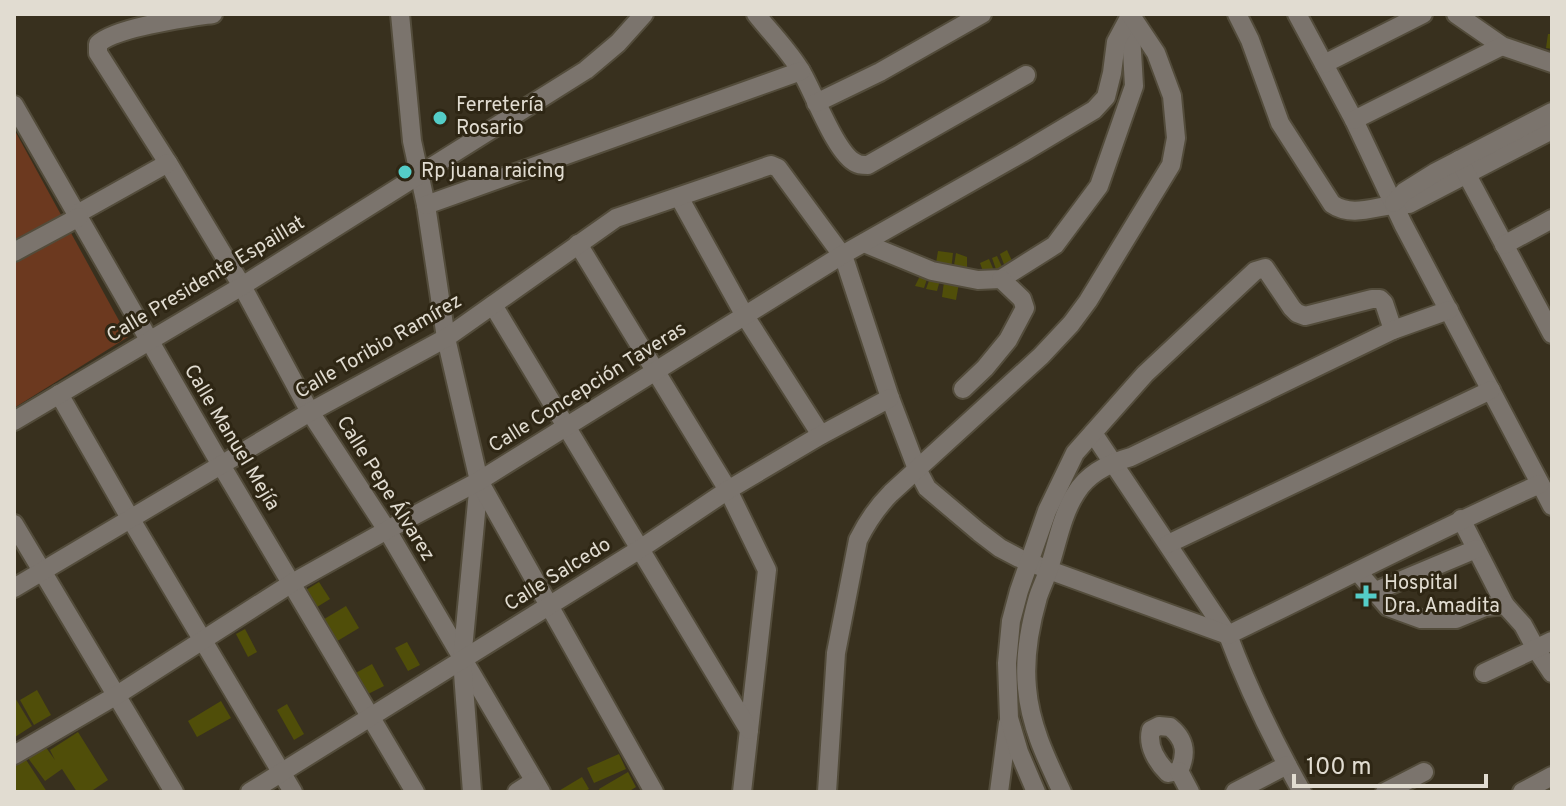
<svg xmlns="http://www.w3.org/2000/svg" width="1566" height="806" viewBox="0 0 1566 806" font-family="Overpass,sans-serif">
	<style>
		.green { fill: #6c391f }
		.building { fill: #504e09 }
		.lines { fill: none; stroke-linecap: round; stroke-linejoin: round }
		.minor-casing { stroke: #534c3b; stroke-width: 22 }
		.minor { stroke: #7b746d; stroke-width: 18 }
		.poi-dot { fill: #54cdc8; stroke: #2e2614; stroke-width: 3 }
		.labels { text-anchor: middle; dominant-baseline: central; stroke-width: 6; stroke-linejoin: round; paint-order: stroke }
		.poi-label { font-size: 20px; fill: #e1dcd1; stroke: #2e2614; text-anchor: start }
		.street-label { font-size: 20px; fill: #e1dcd1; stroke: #2e2614 }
	</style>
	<rect width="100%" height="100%" fill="#38301e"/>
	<polygon class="green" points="14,129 128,337 14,408"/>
	<g class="building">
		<polygon points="1548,34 1552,34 1552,49 1546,48"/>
		<polygon points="1007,250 1013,263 1005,267 1000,254"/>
		<polygon points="938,251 953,253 951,270 935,269"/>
		<polygon points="956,253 967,257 967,273 953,272"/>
		<polygon points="997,256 1003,269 997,272 992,258"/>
		<polygon points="989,259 995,273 985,277 980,263"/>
		<polygon points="920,276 927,279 924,288 915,286"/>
		<polygon points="930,278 940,280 937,291 926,289"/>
		<polygon points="944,282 959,283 956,300 942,297"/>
		<polygon points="319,582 330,599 317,607 306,590"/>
		<polygon points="346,606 359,628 334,643 321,621"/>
		<polygon points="245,629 257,652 248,657 236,634"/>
		<polygon points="407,642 420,665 408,671 395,648"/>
		<polygon points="372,664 384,686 366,695 354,674"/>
		<polygon points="37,690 51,715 34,725 20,700"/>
		<polygon points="14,696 32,726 15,737 14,735"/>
		<polygon points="221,701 231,718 197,737 188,721"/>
		<polygon points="287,704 304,734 294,740 277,710"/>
		<polygon points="78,732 108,780 90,792 77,792 62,769 45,781 25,754 42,742 55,760 50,750"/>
		<polygon points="21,752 47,792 14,792 14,756"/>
		<polygon points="619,754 626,769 594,783 587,768"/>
		<polygon points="628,772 636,787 628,792 600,792 599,789"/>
		<polygon points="582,777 589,789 584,792 557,792"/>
	</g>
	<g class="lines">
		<g class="minor-casing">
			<g id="minor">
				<path d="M213 14C186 18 116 27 98 44V53L168 163 242 286 310 412 387 530 541 792"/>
				<polyline points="400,14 412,141 426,205 446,338 479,481 462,660 472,792"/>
				<path d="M756 14C770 32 791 53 802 73 814 93 836 154 856 163 859 165 864 165 868 165L1026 75"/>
				<path d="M1237 14 1250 40 1280 123 1332 204C1355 220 1383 202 1409 204L1552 130"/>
				<polyline points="1297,14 1354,120 1403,224 1552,506"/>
				<polyline points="1456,14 1502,46 1552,63"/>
				<polyline points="1324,64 1423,14"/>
				<polyline points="816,103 880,72 982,14"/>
				<polyline points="14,105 221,465 415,792"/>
				<polyline points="1354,120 1502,46"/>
				<polyline points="1459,160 1552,334"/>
				<polyline points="679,197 745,316 821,435"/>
				<polyline points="1394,203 1404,192 1436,172 1552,112"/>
				<polyline points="426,205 801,71"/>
				<polyline points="77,214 168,163"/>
				<polyline points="864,243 932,271 978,280 1001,279 1055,245 1099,186 1134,86 1130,17"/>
				<polyline points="578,244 728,490 767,570 742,792"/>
				<polyline points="1504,245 1552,219"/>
				<polyline points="14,252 79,217"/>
				<polyline points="493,305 749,730"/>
				<polyline points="963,389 985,368 1008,340 1025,308 1022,299 1001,279"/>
				<polyline points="59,394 130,518 293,792"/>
				<polyline points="14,421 242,286 586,70 618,43 644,14"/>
				<path d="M1093 433 1228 635C1248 689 1274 742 1302 792"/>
				<polyline points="479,481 654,792"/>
				<polyline points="1461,519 1505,605"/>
				<polyline points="14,524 174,792"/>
				<polyline points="1168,544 1491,390"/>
				<polyline points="1358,572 1388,607 1421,619 1456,619 1485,607 1505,605 1523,625 1536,649 1552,673"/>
				<path d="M14 588 310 412 446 338 616 218 771 165 778 168 842 255 846 264 890 398 917 469 927 488 979 532 1000 548 1019 558 1049 570 1228 635C1332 585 1434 531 1540 484"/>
				<polyline points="1376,591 1476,549"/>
				<polyline points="1484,673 1552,641"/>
				<path d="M1159 726 1170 727C1186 740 1187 754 1179 771L1168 773C1157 762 1147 746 1151 730Z"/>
				<polyline points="14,755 117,695 292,583 387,530 479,481 842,255 1022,153 1094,110 1106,97 1112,73 1116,42 1131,14"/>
				<polyline points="1179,771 1190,792"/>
				<polyline points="250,792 640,549 728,490 821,435 890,398"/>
				<polyline points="517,792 534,781"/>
				<path d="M827 792 836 653 858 540C867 522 877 507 891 493L1041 356 1071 324 1088 301 1171 165 1176 138 1172 96 1156 53 1130 14"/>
				<polyline points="999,792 1008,723"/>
				<polyline points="1036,792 1019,752 1009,718 1007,663 1011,621 1019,591 1047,511 1075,453 1145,374 1255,271 1265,268 1292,308 1297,313 1305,316 1372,299 1380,299 1384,303 1393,330"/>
				<path d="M1062 792C1046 758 1030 725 1027 688 1024 658 1030 625 1038 597 1042 585 1048 574 1051 562 1058 539 1063 513 1076 493 1088 473 1109 463 1131 457L1393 330 1449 310"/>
				<polyline points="1235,792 1287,765"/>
				<polyline points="1385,792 1424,772"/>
				<polyline points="1522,792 1552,776"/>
			</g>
		</g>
		<use href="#minor" class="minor"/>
	</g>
	<g class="poi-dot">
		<circle cx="440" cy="118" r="8"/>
		<circle cx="405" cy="172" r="8"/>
		<path d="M1362 584h8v8h8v8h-8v8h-8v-8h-8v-8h8z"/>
	</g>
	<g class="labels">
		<g class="poi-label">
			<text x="456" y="106">Ferretería<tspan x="456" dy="23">Rosario</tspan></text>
			<text x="421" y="172">Rp juana raicing</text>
			<text x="1384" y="584">Hospital<tspan x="1384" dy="23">Dra. Amadita</tspan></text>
		</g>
		<g class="street-label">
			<text transform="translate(206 280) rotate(-31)">Calle Presidente Espaillat</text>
			<text transform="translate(379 347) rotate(-30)">Calle Toribio Ramírez</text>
			<text transform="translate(588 388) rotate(-32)">Calle Concepción Taveras</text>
			<text transform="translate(231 438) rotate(59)">Calle Manuel Mejía</text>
			<text transform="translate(385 489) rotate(58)">Calle Pepe Álvarez</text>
			<text transform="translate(558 575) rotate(-32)">Calle Salcedo</text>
		</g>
	</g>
	<rect width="1566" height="806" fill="none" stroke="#e1dcd1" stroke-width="32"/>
	<path d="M1294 774v12h192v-12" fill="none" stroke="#e1dcd1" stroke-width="4"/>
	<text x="1306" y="774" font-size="24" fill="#e1dcd1" stroke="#2e2614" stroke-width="6" paint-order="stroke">100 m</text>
</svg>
